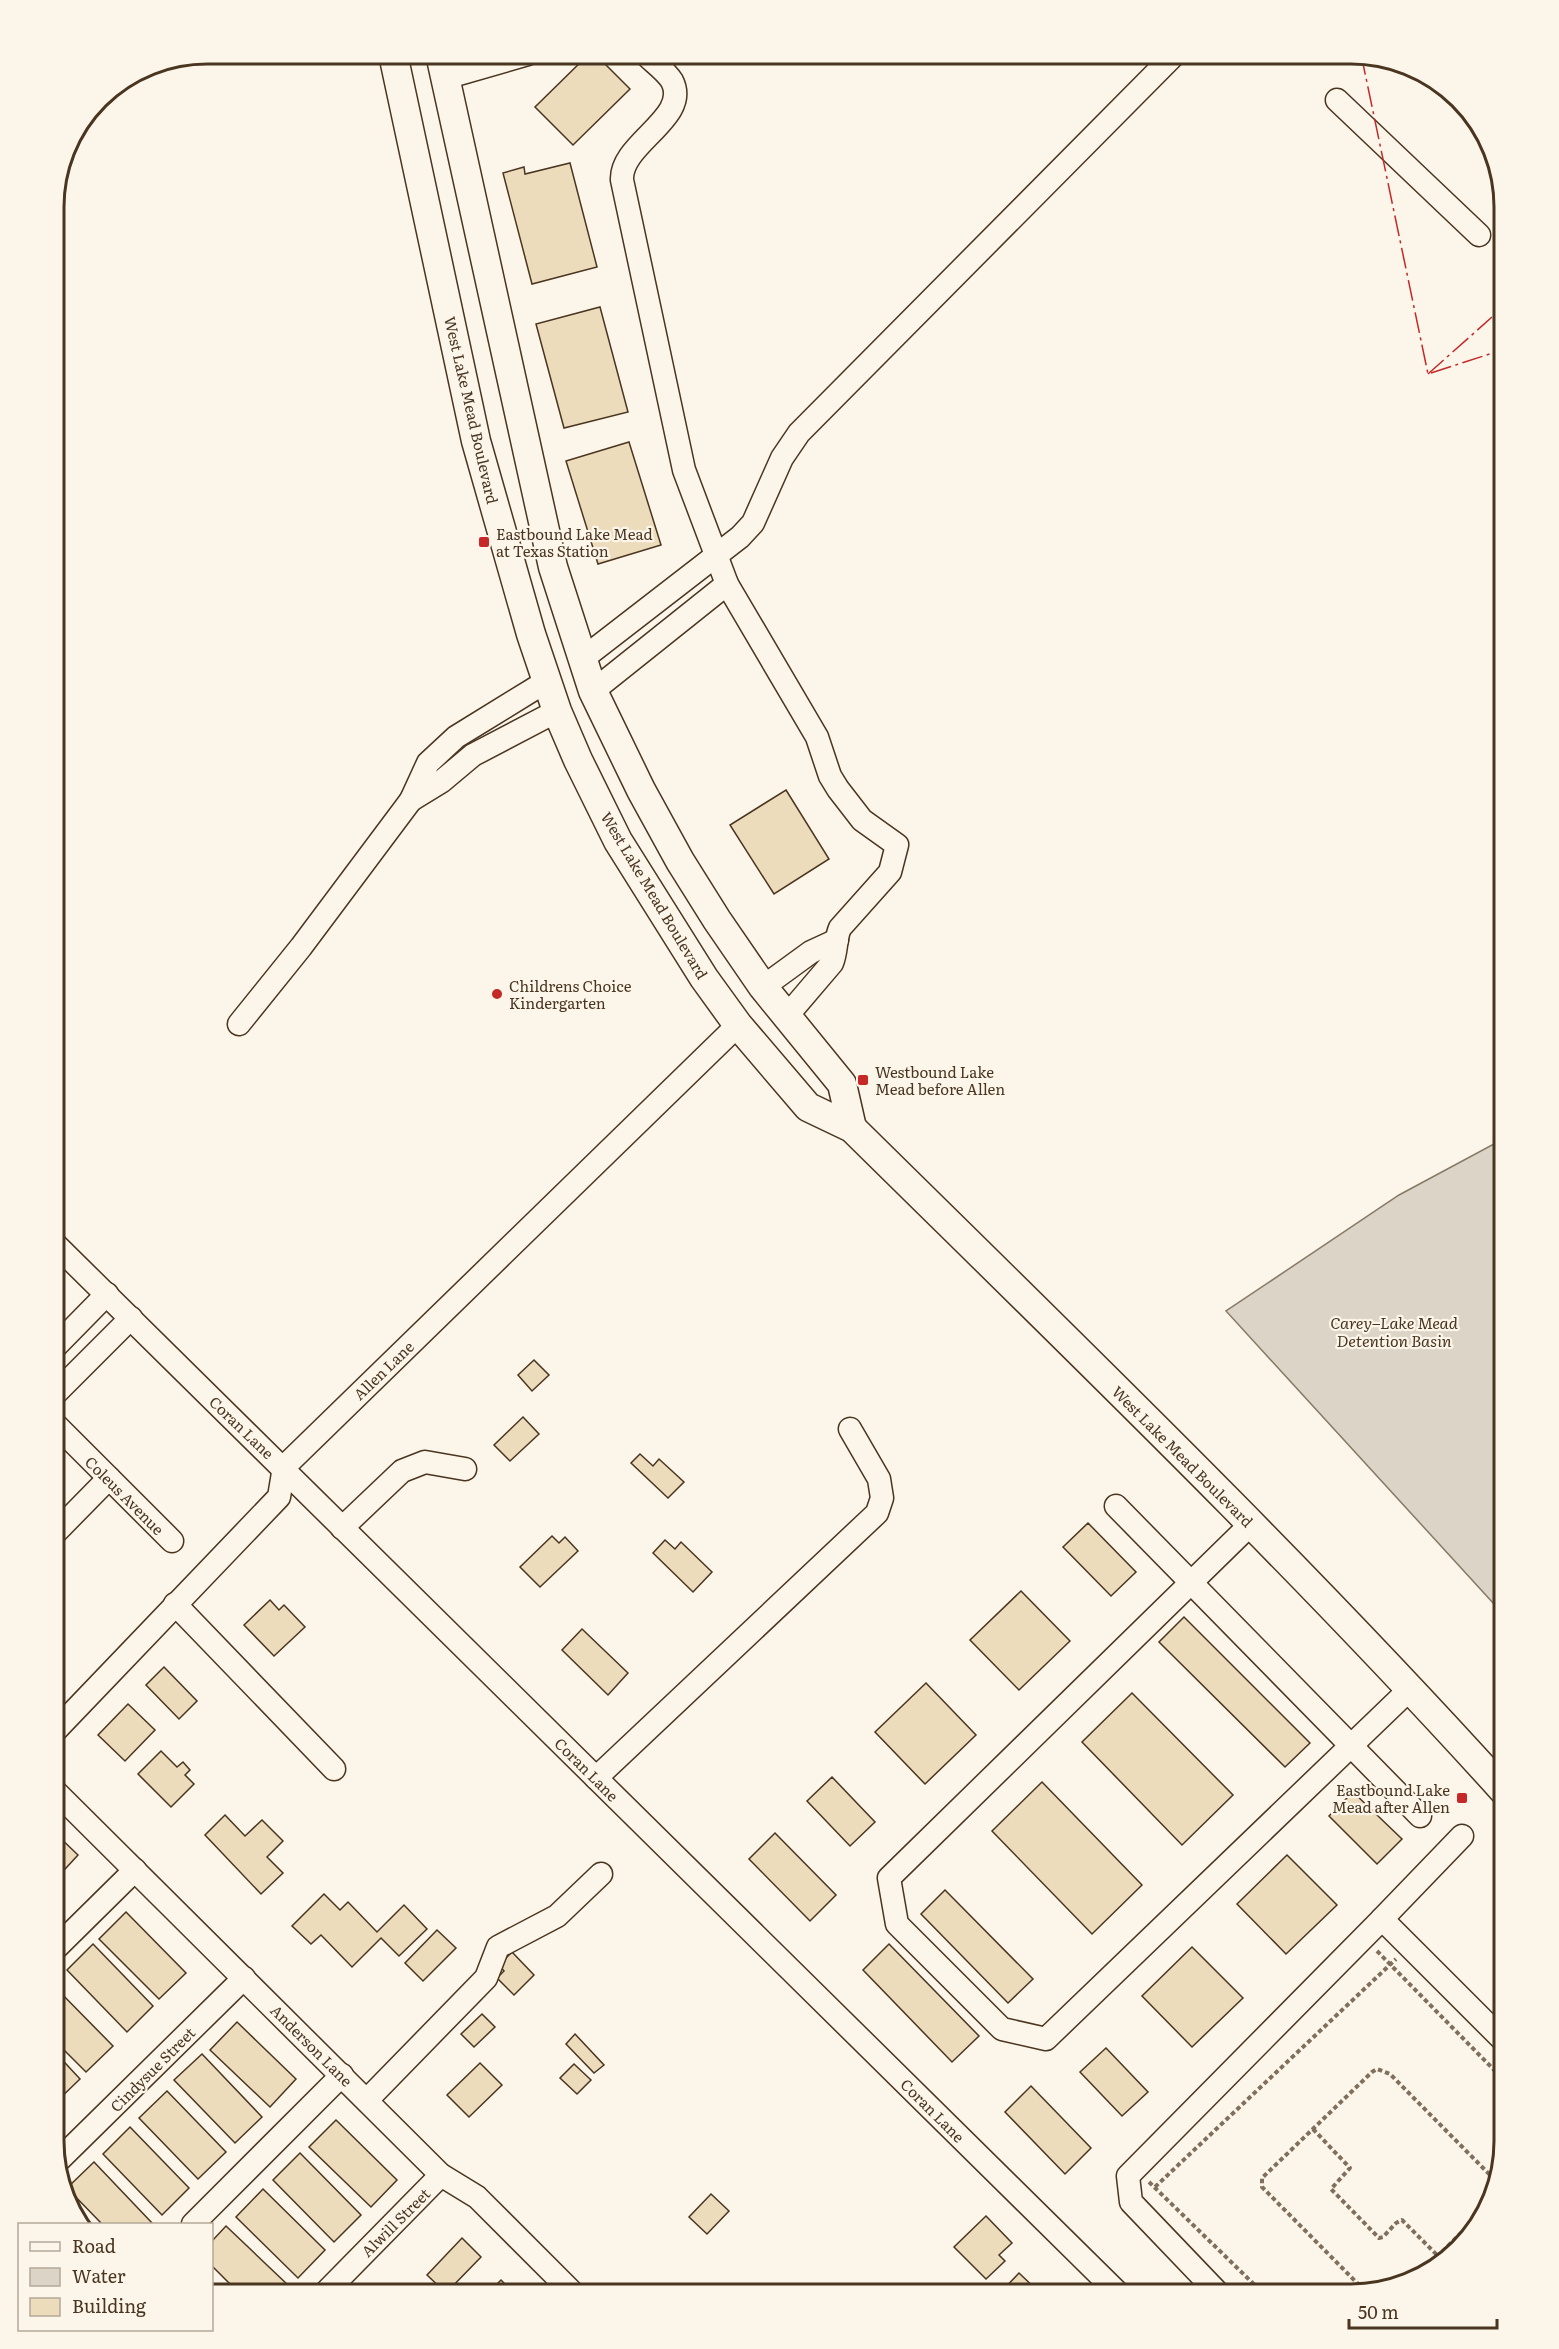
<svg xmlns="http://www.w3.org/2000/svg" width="1559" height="2349" viewBox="0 0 1559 2349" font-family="Literata,serif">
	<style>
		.water { fill: #dcd4c6; stroke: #887966; stroke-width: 1.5 }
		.building { fill: #ecdcbc; stroke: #4a3520; stroke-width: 1.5 }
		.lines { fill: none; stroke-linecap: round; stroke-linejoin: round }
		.minor-casing { stroke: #4a3520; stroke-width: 25 }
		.major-casing { stroke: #4a3520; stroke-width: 31 }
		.path { stroke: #7f6f5c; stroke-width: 4; stroke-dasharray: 4.5 3; stroke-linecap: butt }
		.minor { stroke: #fbf6e9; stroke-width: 22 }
		.major { stroke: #fbf6e9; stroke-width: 28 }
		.power { stroke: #c62828; stroke-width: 1.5; stroke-dasharray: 21 4.5 3 4.5; stroke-linecap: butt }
		.poi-dot { fill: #c62828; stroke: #fbf6e9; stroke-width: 2 }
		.labels { text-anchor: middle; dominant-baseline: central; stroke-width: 4.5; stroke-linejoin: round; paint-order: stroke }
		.street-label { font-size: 15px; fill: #4a3520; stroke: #fbf6e9 }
		.poi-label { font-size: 15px; fill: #4a3520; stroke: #fbf6e9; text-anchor: start }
		.water-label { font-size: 16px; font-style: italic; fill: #4a3520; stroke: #fbf6e9 }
		.rim { fill: none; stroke: #4a3520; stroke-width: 3 }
	</style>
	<rect width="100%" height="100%" fill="#fbf6e9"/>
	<polygon class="water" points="1505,1138 1505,1616 1226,1311 1399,1195"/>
	<g class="building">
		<polygon points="589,54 595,54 630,89 573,145 535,107"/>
		<polygon points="570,163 597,267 532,284 503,173 524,167 525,174"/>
		<polygon points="600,307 628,412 564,428 536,324"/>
		<polygon points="629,442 661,545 598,564 566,461"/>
		<polygon points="786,790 829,859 774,894 730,825"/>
		<polygon points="534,1360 549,1375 532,1391 518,1375"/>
		<polygon points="523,1417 539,1434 510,1461 494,1445"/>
		<polygon points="640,1454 653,1466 659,1459 684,1482 668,1498 631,1463"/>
		<polygon points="1088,1523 1136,1572 1111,1596 1063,1547"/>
		<polygon points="552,1536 559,1543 565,1537 578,1551 540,1587 520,1567"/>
		<polygon points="665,1540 675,1549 681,1542 712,1572 693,1592 653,1553"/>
		<polygon points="1021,1591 1070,1641 1019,1690 970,1640"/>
		<polygon points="270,1600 279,1610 284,1605 305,1627 274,1656 244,1625"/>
		<polygon points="1184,1617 1310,1743 1285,1767 1159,1642"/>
		<polygon points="582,1629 628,1673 608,1695 562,1650"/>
		<polygon points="164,1667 197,1701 179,1719 146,1685"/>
		<polygon points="926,1683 976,1735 925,1784 875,1732"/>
		<polygon points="1132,1693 1233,1795 1182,1845 1082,1742"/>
		<polygon points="128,1704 155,1730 125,1761 98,1735"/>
		<polygon points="161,1751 177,1767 183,1762 190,1770 185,1775 194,1784 171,1807 138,1774"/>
		<polygon points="832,1777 875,1822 850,1846 807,1801"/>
		<polygon points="1042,1782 1142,1885 1092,1934 992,1831"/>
		<polygon points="1353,1792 1402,1839 1377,1864 1329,1816"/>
		<polygon points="225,1815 245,1836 262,1820 283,1841 267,1857 283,1873 261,1894 205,1835"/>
		<polygon points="54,1832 78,1855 54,1881"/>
		<polygon points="775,1833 836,1895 810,1921 749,1859"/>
		<polygon points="1287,1855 1337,1905 1286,1954 1237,1904"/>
		<polygon points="945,1890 1033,1979 1008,2003 921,1914"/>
		<polygon points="324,1894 340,1910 348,1902 377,1932 404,1905 427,1929 399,1956 381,1938 352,1967 321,1935 311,1944 292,1926"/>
		<polygon points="126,1912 186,1973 159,1999 99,1939"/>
		<polygon points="437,1930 456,1948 423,1981 405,1963"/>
		<polygon points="93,1944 153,2006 127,2032 67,1970"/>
		<polygon points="889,1944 979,2036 952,2062 863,1970"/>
		<polygon points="1192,1947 1243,1998 1192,2047 1142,1996"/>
		<polygon points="512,1952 534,1975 514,1995 497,1978 504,1971 499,1965"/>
		<polygon points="54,1986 113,2046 86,2072 54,2040"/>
		<polygon points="482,2014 495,2027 474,2047 461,2034"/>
		<polygon points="237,2022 296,2079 270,2107 210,2050"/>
		<polygon points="575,2034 604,2065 594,2073 566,2044"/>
		<polygon points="1106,2048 1148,2092 1122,2116 1080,2072"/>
		<polygon points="54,2051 80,2079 54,2104"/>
		<polygon points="202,2054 262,2117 235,2143 174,2080"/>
		<polygon points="480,2063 502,2085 469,2117 447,2095"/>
		<polygon points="574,2064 591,2080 577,2094 560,2078"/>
		<polygon points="1031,2086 1091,2148 1065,2174 1005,2112"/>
		<polygon points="167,2091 226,2152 198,2179 139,2118"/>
		<polygon points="336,2120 397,2180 371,2207 309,2147"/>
		<polygon points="130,2127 189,2188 162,2215 103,2154"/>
		<polygon points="300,2153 361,2215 334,2242 273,2180"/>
		<polygon points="94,2162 153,2224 102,2224 67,2188"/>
		<polygon points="263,2189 325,2250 298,2278 236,2217"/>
		<polygon points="711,2194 729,2211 707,2234 689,2217"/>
		<polygon points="986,2216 1012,2243 999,2255 1005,2261 986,2279 954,2247"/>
		<polygon points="226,2226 289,2286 280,2295 241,2295 212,2266 212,2241"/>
		<polygon points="462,2238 481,2257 446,2293 427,2275"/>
		<polygon points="1019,2273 1042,2295 998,2295"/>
		<polygon points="501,2280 516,2295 486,2295"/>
		<polygon points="721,2285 731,2295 710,2295"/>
	</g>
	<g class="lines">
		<g class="minor-casing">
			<g id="minor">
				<path d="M645 54C653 62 666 71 672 81 691 118 620 143 622 180L684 470 727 584 817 737 830 776 838 789 862 820 897 845 890 872 840 928C835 939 837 951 832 963L786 1017"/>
				<polyline points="445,78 528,54"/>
				<polyline points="1337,100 1479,235"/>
				<polyline points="581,660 740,537 753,523 782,458 799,433 1175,54"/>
				<polyline points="593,691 727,584"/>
				<polyline points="411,800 442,781 473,755 557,711"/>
				<polyline points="763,987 811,952 837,940"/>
				<polyline points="239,1024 301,947 411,800 428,763 456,737 547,681"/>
				<polyline points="54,1243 1120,2295"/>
				<polyline points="54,1348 107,1294"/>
				<polyline points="54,1395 131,1318"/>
				<polyline points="54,1423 172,1541"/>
				<polyline points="1116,1506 1420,1816"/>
				<polyline points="1252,1523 889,1878 897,1924 1002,2029 1046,2039 1411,1688"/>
				<polyline points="342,1528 402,1471 425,1462 465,1469"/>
				<polyline points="54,1534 109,1478"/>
				<polyline points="175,1604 334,1769"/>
				<polyline points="54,1732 279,1497 284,1467 738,1025"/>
				<polyline points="596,1778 877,1513 882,1498 879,1479 850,1429"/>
				<polyline points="54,1790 441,2175 477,2197 575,2295"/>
				<polyline points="1382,1919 1462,1836"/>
				<polyline points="54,1950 135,1870"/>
				<polyline points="367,2100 486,1978 498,1947 557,1916 601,1874"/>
				<polyline points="59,2160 244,1978"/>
				<polyline points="193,2224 342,2075"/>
				<polyline points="323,2295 441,2175"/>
				<polyline points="1220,2295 1131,2202 1128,2176 1382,1919 1505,2042"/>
			</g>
		</g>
		<g class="major-casing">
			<g id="major">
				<path d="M393 54 476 441 531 634 557 711 578 760 618 841 704 978 738 1025 808 1107 852 1128C1073 1346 1297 1562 1505 1792"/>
				<polyline points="440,54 553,567 593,691 641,790 680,861 717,920 763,987 842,1084 852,1128"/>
			</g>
		</g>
		<g class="path">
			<polyline points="1377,1951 1505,2081"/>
			<polyline points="1313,2129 1350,2168 1331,2189 1379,2238 1383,2237 1396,2223 1402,2220 1438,2256"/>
			<polyline points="1149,2182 1265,2295"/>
			<polyline points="1155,2187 1396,1959"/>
			<polyline points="1416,2278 1488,2206"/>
			<polyline points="1365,2291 1262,2187 1262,2178 1372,2072 1377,2069 1390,2074 1495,2180"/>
		</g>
		<use href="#minor" class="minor"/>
		<use href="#major" class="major"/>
		<g class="power">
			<polyline points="1361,54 1428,374"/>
			<polyline points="1431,373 1502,350"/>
			<polyline points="1428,374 1492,317"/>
		</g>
	</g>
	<g class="poi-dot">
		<rect x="478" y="536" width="12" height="12" rx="3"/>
		<circle cx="497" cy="994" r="6"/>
		<rect x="857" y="1074" width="12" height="12" rx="3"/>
		<rect x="1456" y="1792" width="12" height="12" rx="3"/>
	</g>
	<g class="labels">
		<g class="street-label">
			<text transform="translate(472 410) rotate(77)">West Lake Mead Boulevard</text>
			<text transform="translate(655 895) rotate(59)">West Lake Mead Boulevard</text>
			<text transform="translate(383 1370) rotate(-44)">Allen Lane</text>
			<text transform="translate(242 1427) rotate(44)">Coran Lane</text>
			<text transform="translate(1183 1456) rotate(45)">West Lake Mead Boulevard</text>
			<text transform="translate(125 1495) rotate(45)">Coleus Avenue</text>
			<text transform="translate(587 1769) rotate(45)">Coran Lane</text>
			<text transform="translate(312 2045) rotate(45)">Anderson Lane</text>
			<text transform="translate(152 2069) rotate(-45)">Cindysue Street</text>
			<text transform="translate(933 2110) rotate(45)">Coran Lane</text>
			<text transform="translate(395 2222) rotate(-45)">Alwill Street</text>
		</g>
		<g class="poi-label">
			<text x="496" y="533">Eastbound Lake Mead<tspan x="496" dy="17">at Texas Station</tspan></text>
			<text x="509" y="985">Childrens Choice<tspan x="509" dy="17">Kindergarten</tspan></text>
			<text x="875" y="1071">Westbound Lake<tspan x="875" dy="17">Mead before Allen</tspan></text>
			<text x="1450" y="1789" text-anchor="end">Eastbound Lake<tspan x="1450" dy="17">Mead after Allen</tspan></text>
		</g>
		<g class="water-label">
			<text x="1394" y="1322">Carey–Lake Mead<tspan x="1394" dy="18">Detention Basin</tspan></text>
		</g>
	</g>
	<path d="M0 0H1559V2349H0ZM207 64H1351A143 143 0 0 1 1494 207V2141A143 143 0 0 1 1351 2284H207A143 143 0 0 1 64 2141V207A143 143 0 0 1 207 64Z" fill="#fbf6e9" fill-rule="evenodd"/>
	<path class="rim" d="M207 64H1351A143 143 0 0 1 1494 207V2141A143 143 0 0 1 1351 2284H207A143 143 0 0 1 64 2141V207A143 143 0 0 1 207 64Z"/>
	<rect x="18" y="2223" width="195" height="108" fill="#fbf6e9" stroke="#b4a999" stroke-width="1.5"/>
	<rect x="30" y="2242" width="30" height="9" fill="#fbf6e9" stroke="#b4a999" stroke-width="1.5"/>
	<text x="72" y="2253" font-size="18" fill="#4a3520">Road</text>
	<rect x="30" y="2268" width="30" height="18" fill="#dcd4c6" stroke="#b4a999" stroke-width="1.5"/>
	<text x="72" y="2283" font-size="18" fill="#4a3520">Water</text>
	<rect x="30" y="2298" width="30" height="18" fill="#ecdcbc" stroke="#b4a999" stroke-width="1.5"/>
	<text x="72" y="2313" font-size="18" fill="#4a3520">Building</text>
	<path d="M1349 2319v9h148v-9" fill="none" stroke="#4a3520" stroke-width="3"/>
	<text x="1358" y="2319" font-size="18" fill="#4a3520" stroke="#fbf6e9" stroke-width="4.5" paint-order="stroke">50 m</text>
</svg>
